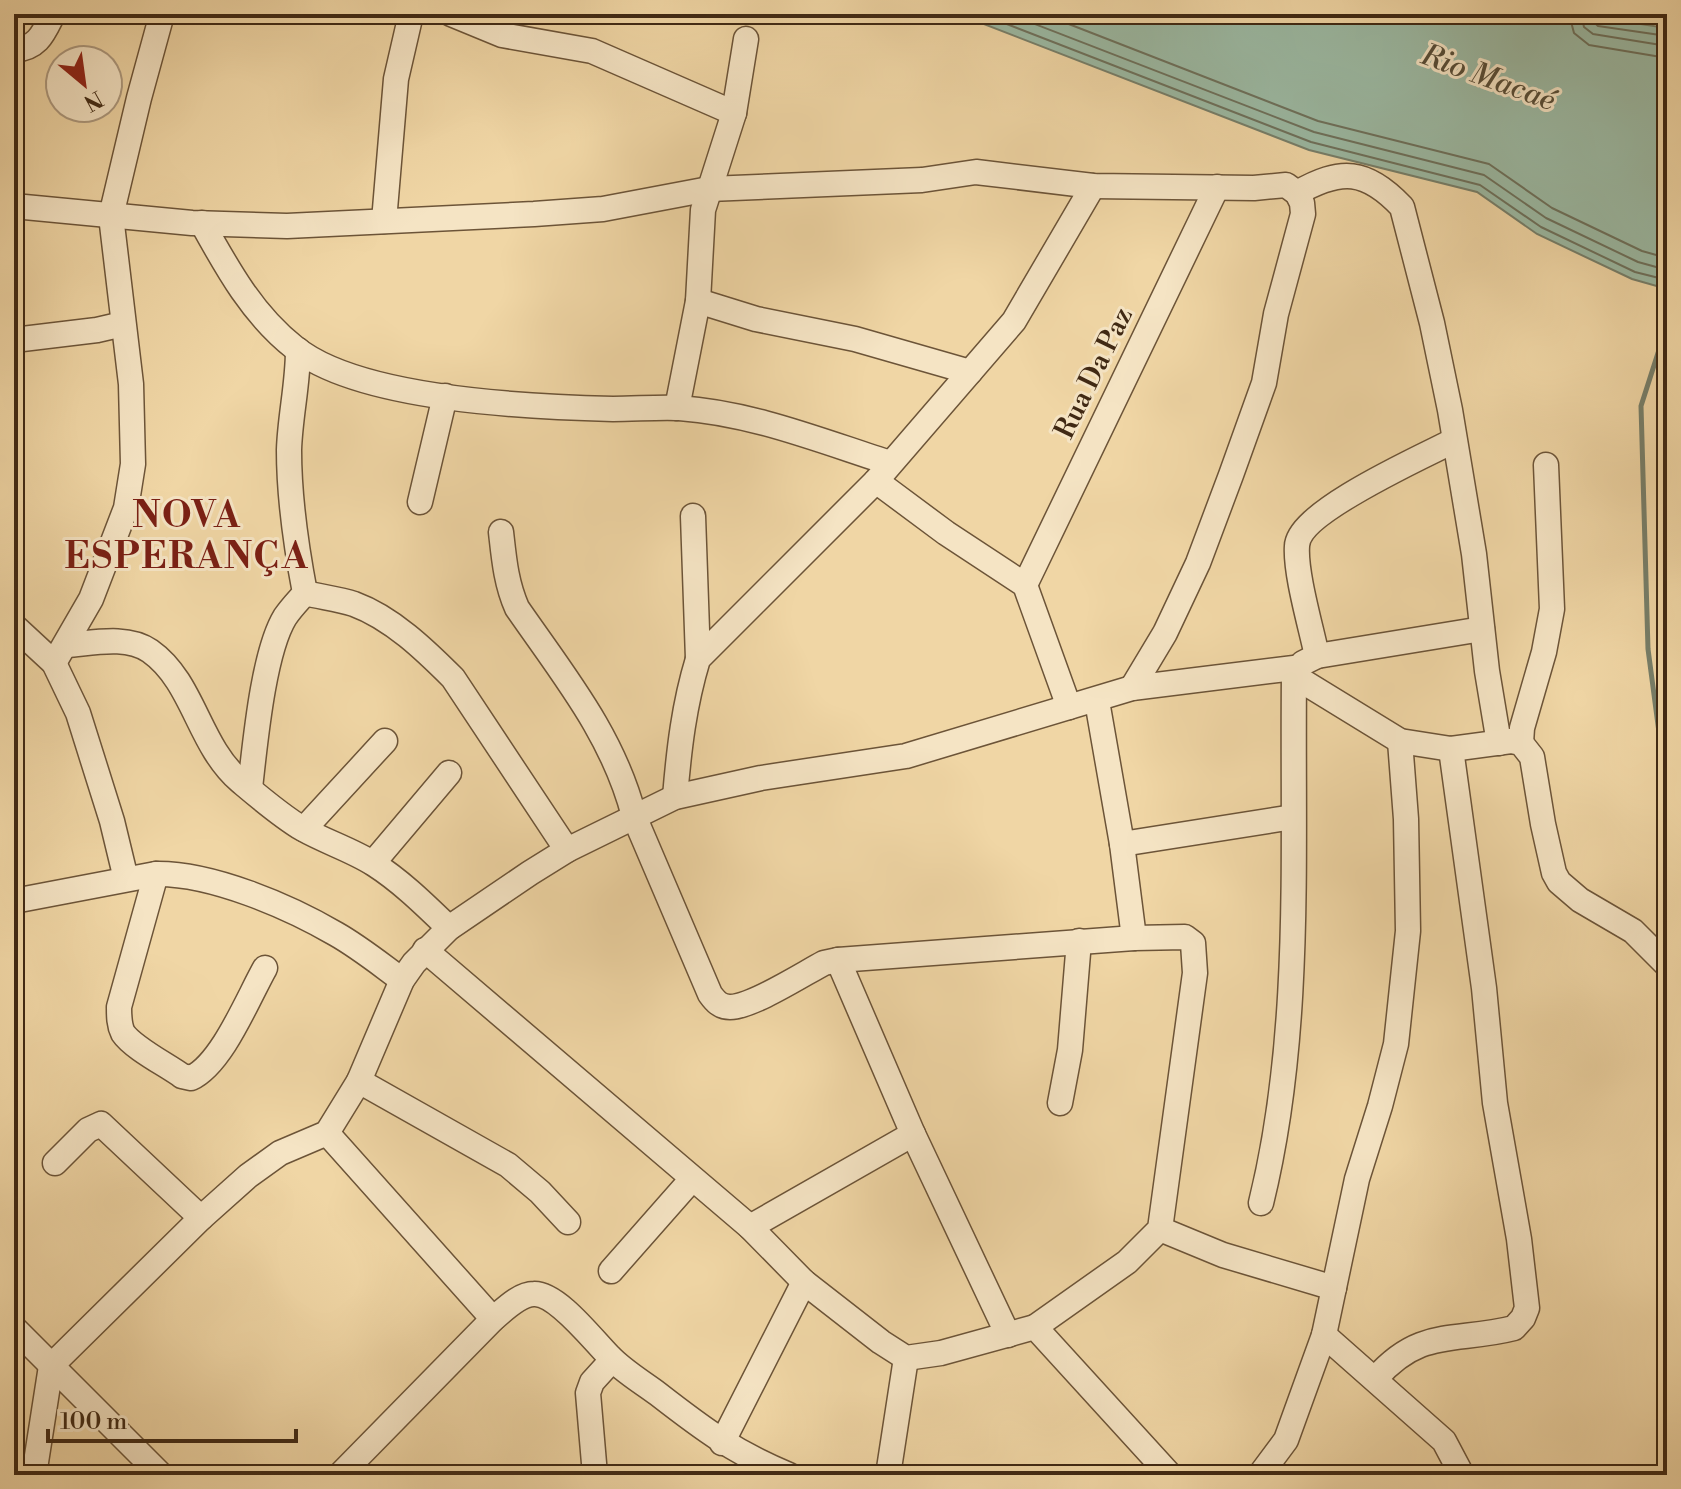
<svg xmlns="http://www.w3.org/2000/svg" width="1681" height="1489" viewBox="0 0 1681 1489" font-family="'Libre Bodoni',serif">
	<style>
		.water { fill: #9bb9a3; stroke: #777f6a; stroke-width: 2 }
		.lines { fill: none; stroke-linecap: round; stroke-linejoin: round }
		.shore { stroke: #6e715c; stroke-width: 2 }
		.stream { stroke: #777f6a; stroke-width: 5 }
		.minor-casing { stroke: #6c5438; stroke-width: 27 }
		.minor { stroke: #f5e4c4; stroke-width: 24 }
		.labels { text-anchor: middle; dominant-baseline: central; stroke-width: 6; stroke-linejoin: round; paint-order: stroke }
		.street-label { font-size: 28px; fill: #402914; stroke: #f5e4c4 }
		.water-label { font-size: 30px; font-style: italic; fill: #574d38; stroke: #f5e4c4 }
		.district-label { font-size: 36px; font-weight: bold; letter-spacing: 2px; fill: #7a1f14; stroke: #f5e4c4 }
	</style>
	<rect width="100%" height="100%" fill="#f0d6a5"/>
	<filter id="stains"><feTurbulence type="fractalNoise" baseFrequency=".0025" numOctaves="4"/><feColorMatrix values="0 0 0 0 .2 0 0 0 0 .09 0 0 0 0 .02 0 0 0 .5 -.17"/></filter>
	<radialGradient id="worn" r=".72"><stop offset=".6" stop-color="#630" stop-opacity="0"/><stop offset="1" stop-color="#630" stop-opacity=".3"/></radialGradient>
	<polygon class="water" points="958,14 1575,14 1667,28 1667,289 1632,279 1537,234 1477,192 1309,150"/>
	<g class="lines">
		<g class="shore">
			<polyline points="981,14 1311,142 1480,185 1541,227 1635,272 1667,280"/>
			<polyline points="1009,14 1314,132 1484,175 1546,218 1638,262 1667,270"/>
			<polyline points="1043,14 1318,121 1489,164 1552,208 1642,251 1667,258"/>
			<polyline points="1569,14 1574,33 1589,45 1667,58"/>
			<polyline points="1581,14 1584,27 1593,34 1667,46"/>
			<polyline points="1591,14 1593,21 1598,26 1667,36"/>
		</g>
		<polyline class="stream" points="1667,325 1641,406 1648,649 1667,793"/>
		<g class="minor-casing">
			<g id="minor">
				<polyline points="451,14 502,35 592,51 734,113"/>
				<path d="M14 50C38 48 43 34 53 14"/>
				<path d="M1297 193C1341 168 1366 169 1402 207L1432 323 1450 410 1474 554 1487 671 1499 743"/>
				<polyline points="14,206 192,223 287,226 534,214 603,209 709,189 922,180 976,172 1093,186 1254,188 1286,185 1297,193 1302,203 1303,214 1276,314 1264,383 1231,475 1198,563 1165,633 1132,688"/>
				<polyline points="384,221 396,79 411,14"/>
				<path d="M202 223C228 270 253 315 295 348 360 400 531 407 613 409 635 409 658 407 679 408 752 413 821 441 890 463"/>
				<polyline points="698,301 756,319 855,339 970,372"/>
				<polyline points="14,340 97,330 123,324"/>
				<polyline points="677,408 698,301 703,210 734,113 746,39"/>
				<polyline points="876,481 946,533 1025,585 1069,707"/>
				<polyline points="420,502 445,396"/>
				<polyline points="693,516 698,659"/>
				<path d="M501 532C504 559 506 583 517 608 564 676 613 735 634 816L710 994C715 1001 720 1007 730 1007 752 1007 803 974 824 963L838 960 1134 938 1185 937 1193 943 1195 973 1160 1229 1127 1262 1035 1327"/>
				<polyline points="1025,585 1217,187"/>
				<path d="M305 593C321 597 339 599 354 604 392 618 425 650 453 678L567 850"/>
				<polyline points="14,626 54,663 78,713 112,821 126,879"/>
				<path d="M67 645C93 643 127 635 150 651 194 682 198 745 240 781 259 797 281 816 303 829 326 842 352 850 374 864 402 882 425 905 449 928"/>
				<path d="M1317 656C1311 627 1295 573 1297 546 1298 512 1422 457 1453 441"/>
				<polyline points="54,663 91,599 126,508 133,464 131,384 111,216 139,98 162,14"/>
				<polyline points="1303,663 1317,656 1482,629"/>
				<polyline points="1097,701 1122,844 1134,938"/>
				<polyline points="1521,743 1522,728 1544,652 1552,609 1546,465"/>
				<path d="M250 788C255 745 263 653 285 617 291 608 298 601 305 593 296 546 289 499 289 450 290 417 298 384 298 350"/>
				<path d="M675 797C679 749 684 705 698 659L876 481 1014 321 1093 186"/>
				<polyline points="304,829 385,741"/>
				<polyline points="1122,844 1293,817"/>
				<polyline points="373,863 449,773"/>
				<path d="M156 874 119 1007C119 1016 119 1025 123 1033 133 1048 167 1065 182 1076L191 1078C222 1064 248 998 265 968"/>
				<path d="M14 901 156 874C211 873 288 906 336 934 359 947 380 964 402 980"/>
				<polyline points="425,950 750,1227 804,1282 881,1342 906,1358 941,1353 1035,1327 1170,1475"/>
				<polyline points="838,960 913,1134 1008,1335"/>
				<polyline points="359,1081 508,1165 540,1192 568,1222"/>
				<polyline points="1060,1103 1070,1050 1079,941"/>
				<polyline points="327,1133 493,1319"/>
				<polyline points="55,1163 88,1130 101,1124 201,1218"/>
				<path d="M1261 1203C1303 1033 1292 850 1294 676"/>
				<polyline points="750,1227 913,1134"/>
				<polyline points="1160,1229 1223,1255 1334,1288"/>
				<polyline points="611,1271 692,1179"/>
				<polyline points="14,1328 161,1475"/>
				<polyline points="1324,1335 1444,1441 1462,1475"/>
				<path d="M1376 1378C1421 1327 1455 1343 1514 1328L1523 1318 1527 1308 1519 1239 1495 1103 1484 988 1451 749"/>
				<polyline points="722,1443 804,1282"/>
				<polyline points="34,1475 51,1366 201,1218 248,1176 280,1153 327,1133 359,1081 402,980 414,963 449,928 530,873 567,850 675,797 761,778 906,756 1132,688 1294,668 1294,676 1400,741 1451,749 1511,741 1521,743 1532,757 1543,824 1554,873 1559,882 1580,900 1633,931 1667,965"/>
				<path d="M340 1475 493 1319C504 1310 519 1294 534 1294 557 1293 593 1340 609 1356 623 1371 642 1382 658 1394 703 1429 735 1453 789 1475"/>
				<polyline points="595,1475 588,1393 592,1382 612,1360"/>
				<polyline points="888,1475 906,1358"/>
				<polyline points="1260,1475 1286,1440 1324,1335 1357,1179 1380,1106 1396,1044 1408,931 1406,819 1400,741"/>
			</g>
		</g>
		<use href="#minor" class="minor"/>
	</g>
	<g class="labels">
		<g class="street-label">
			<text transform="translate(1094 373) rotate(-64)">Rua Da Paz</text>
		</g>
		<g class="water-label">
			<text transform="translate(1488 78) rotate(20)">Rio Macaé</text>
		</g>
		<g class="district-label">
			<text x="187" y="516">NOVA<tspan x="187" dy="41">ESPERANÇA</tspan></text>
		</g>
	</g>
	<rect width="1681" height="1489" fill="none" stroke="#f0d6a5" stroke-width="48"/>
	<rect x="16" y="16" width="1649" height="1457" fill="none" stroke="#402914" stroke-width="4"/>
	<rect x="24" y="24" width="1633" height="1441" fill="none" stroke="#402914" stroke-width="2"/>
	<g transform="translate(84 84) rotate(151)"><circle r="38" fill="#f5e4c4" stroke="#ad997e" stroke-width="2"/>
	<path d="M0-6L14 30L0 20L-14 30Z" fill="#8f2418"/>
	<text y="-12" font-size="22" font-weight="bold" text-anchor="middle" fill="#402914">N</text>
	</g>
	<path d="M48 1429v12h248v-12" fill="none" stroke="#402914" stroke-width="4"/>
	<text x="60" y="1429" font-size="24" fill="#402914" stroke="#f5e4c4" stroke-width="6" paint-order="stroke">100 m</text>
	<rect width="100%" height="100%" filter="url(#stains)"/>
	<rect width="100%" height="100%" fill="url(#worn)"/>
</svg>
